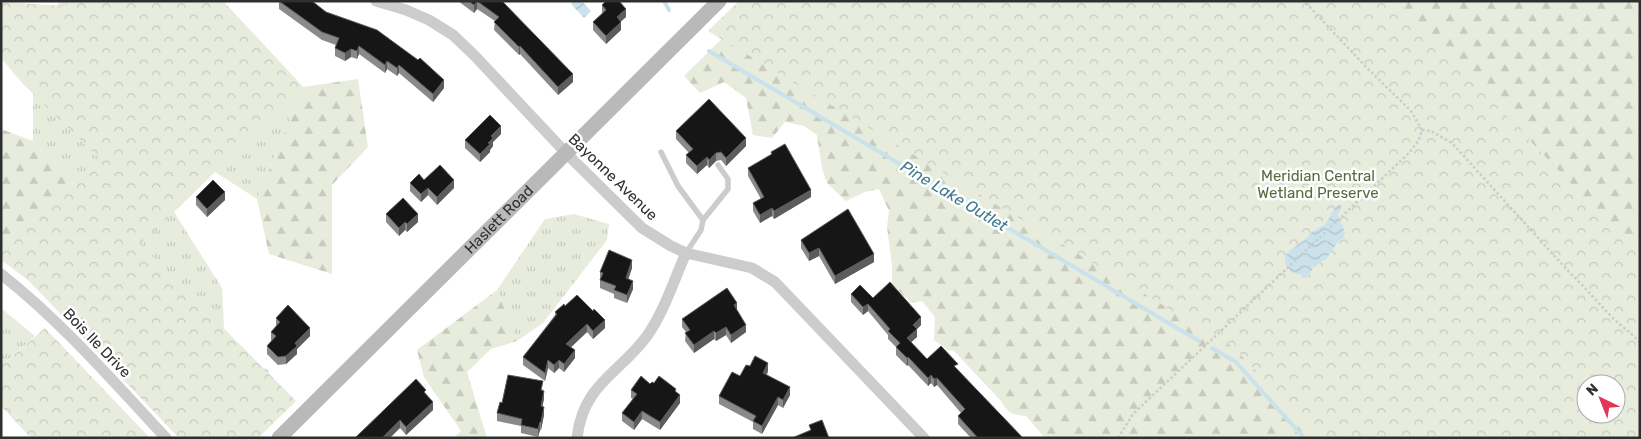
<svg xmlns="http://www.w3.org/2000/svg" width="1641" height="439" viewBox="0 0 1641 439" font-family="Rubik,sans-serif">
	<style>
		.grass { fill: url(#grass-tufts) }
		.forest { fill: url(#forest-firs); fill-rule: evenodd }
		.park { fill: url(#park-crowns); fill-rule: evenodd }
		.water { fill: url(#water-waves) }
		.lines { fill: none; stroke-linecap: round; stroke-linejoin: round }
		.stream { stroke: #cae2eb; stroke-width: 4 }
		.path { stroke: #ccc; stroke-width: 2.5; stroke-dasharray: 2.5 2.5; stroke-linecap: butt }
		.service { stroke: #ccc; stroke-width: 5.5 }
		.minor { stroke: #ccc; stroke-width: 11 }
		.secondary { stroke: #b9b9b9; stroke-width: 15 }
		.wall { fill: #8a8a8a }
		.shaded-wall { fill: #5c5c5c }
		.building { fill: #161616; stroke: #5c5c5c }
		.labels { text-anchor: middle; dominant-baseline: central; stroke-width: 5; stroke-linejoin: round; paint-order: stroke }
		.park-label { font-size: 15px; fill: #586a3d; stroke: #fff }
		.street-label { font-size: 15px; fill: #2f2f2f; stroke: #fff }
		.water-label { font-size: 16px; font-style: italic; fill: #3e7a90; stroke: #fff }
	</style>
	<defs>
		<pattern id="grass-tufts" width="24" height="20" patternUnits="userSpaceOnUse" patternTransform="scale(1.25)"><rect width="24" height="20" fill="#e7ecdd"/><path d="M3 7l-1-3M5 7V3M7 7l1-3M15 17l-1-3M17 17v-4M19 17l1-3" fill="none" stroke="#c6cbbe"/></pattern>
		<pattern id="forest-firs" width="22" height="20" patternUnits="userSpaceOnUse" patternTransform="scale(1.25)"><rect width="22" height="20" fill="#e7ecdd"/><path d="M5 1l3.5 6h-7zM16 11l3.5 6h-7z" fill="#c6cbbe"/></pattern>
		<pattern id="park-crowns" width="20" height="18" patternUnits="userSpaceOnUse" patternTransform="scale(1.25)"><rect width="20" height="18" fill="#e7ecdd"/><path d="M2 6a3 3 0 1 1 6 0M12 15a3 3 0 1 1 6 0" fill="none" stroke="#c6cbbe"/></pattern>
		<pattern id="water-waves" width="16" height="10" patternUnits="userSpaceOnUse" patternTransform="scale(1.25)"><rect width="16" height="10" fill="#cae2eb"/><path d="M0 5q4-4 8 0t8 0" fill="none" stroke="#aec2ca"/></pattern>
	</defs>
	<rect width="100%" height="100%" fill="#fff"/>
	<g class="grass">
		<polygon points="59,1 223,1 303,87 257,199 215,172 174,212 222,288 225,346 33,141 33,89"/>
		<polygon points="574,214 609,224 607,240 543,323 517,341 497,290 545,219"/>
		<polygon points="1,308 35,336 1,366"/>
	</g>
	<g class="forest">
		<path d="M760 1H1640V438H1045L1026 416C1012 414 1008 414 1001 401L954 351 948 350 934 340 935 317 922 301 911 303 892 284V265L887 227 889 211 879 189 865 192 846 201 827 183 822 168 817 135 804 126 785 122 772 138 753 135 746 98 724 82 700 93 684 76ZM1586 384H1616V414H1586Z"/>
		<polygon points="358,79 368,147 332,185 332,274 269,254 257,199 303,87"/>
		<polygon points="1,129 33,141 225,346 269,371 268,388 129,330 1,259"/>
		<polygon points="497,290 517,341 491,349 467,372 487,438 453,438 461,431 424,377 417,350"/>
	</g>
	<g class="park">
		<polygon points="68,1 223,1 303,87 140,244 296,401 258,438 179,438 29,281 1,260 1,254 100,159 23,84 1,58 1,2 66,6"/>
		<path d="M739 1H1397L1640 256V438H1320L1234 348 708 31ZM1586 384H1616V414H1586Z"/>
		<polygon points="45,328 150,438 31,438 1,406 1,366"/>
	</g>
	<g class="water">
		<polygon points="573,1 582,1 591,11 584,18 571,4"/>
		<path d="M1339 204 1342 207 1338 215 1345 233 1344 237 1337 243 1326 259 1314 265 1309 276 1305 278 1301 275 1293 273C1275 256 1290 251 1303 241 1307 237 1311 232 1315 230 1318 227 1322 227 1325 224 1331 217 1331 211 1339 204Z"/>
	</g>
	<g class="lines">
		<g class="stream">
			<polyline points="664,1 669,10"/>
			<polyline points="709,51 1199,341"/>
			<polyline points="1212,348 1236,362 1304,438"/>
		</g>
		<g class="path">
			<path d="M1422 130 1431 131 1452 143 1570 273C1585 287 1597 302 1611 316 1620 326 1631 332 1640 343"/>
			<polyline points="1118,438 1133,414 1409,153 1419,140 1422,130 1411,111 1368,69 1304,1"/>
		</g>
		<g class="service">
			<polyline points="661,152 678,186 703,220 701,230 686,253"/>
			<polyline points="703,220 728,189 728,179 718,165"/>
		</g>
		<g class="minor">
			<polyline points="376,1 406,10 429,20 453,35 474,55 566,153 642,228 671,246 686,253 752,268 775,282 924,438"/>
			<path d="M1 274C62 322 113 381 166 438"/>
			<path d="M577 438C583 384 619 374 647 336 664 312 674 280 686 253"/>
		</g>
		<path class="secondary" id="s1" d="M279 438 719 1"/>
	</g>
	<g class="wall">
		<polygon points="279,1 326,12 444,88 433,102 399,73 397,76 387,69 385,73 359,54 357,59 351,57 345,61 335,56 335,48 336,45 322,40 279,9"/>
		<polygon points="458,1 502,1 573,82 558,95 520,54 519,55 494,30 495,21 477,9 474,13"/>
		<polygon points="602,5 626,17 621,21 621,30 606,44 593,30 593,22 602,14"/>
		<polygon points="676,131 746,146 726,166 721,160 716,161 709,168 707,165 697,174 686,163 686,155 689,153 676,139"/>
		<polygon points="501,134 493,142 493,146 490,150 490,152 480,162 465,148 465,140"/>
		<polygon points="771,152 811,197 774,219 772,216 760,223 753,211 753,203 761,199 748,176 748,168 771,155"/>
		<polygon points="424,180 454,188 437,205 428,195 421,202 410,191 410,183"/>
		<polygon points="196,197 225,200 207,217 196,205"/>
		<polygon points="386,214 418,222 407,232 405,230 399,236 386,222"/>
		<polygon points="801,240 874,262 835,284 819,256 809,261 801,248"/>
		<polygon points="632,268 628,279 633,289 627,303 614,298 614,294 600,288 600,272"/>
		<polygon points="851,294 873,298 921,325 917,329 917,337 911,342 927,359 958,370 1023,438 971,438 958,424 958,416 961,413 937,385 934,387 931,383 928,386 908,365 907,366 896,355 896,347 888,339 888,335 868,311 863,315 851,302"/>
		<polygon points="565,306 605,328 593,339 587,332 571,347 575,358 564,372 559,368 554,373 548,368 545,381 523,365 523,357 555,315 555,312"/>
		<polygon points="737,311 746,332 731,343 726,335 716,341 714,339 694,353 685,341 686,332 682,327 682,319"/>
		<polygon points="276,318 310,336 297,349 297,354 286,364 278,365 267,354 267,346 272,340 271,340 271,332 276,326"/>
		<polygon points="750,366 768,371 767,375 790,395 783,408 778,405 762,434 753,429 753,422 719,404 719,396"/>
		<polygon points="654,383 676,392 680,403 660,430 642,419 634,430 622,421 622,413 633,399 631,398 631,390 650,384"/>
		<polygon points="543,389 542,391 544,399 542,406 544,415 541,430 540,430 538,437 521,433 521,426 497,421 497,413 502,403"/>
		<polygon points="426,395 433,410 406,435 400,428 355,438"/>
	</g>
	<g class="shaded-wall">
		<polygon points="477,1 477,9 474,13 474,5"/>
		<polygon points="626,9 626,17 617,25 617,17"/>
		<polygon points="621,22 621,30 606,44 606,36"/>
		<polygon points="359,46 359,54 357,59 357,51"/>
		<polygon points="520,46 520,54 519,55 519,47"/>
		<polygon points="351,49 351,57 345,61 345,53"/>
		<polygon points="387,61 387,69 385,73 385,65"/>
		<polygon points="399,65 399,73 397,76 397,68"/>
		<polygon points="573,74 573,82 558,95 558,87"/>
		<polygon points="444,80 444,88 433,102 433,94"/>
		<polygon points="501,126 501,134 493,142 493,146 490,150 490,152 480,162 480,154 488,143 491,136"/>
		<polygon points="746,138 746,146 726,166 726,158"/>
		<polygon points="716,153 716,161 709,168 709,160"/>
		<polygon points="707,157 707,165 697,174 697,166"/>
		<polygon points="454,180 454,188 437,205 437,197"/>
		<polygon points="428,188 428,195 421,202 421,194"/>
		<polygon points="811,190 811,197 774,219 774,211"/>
		<polygon points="225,192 225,200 207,217 207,209"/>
		<polygon points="772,208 772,216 760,223 760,215"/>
		<polygon points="418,214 418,222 407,232 407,224"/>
		<polygon points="405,222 405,230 399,236 399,228"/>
		<polygon points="819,248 819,256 809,261 809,253"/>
		<polygon points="874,254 874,262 835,284 835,276"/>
		<polygon points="632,260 632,268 626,286 626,278"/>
		<polygon points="633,281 633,289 627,303 627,295"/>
		<polygon points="737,303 737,311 734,305"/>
		<polygon points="868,304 868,311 863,315 863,307"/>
		<polygon points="921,317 921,325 913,333 913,325"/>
		<polygon points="605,320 605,328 593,339 593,331"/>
		<polygon points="587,324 587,332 566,352 566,344"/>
		<polygon points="746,325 746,332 731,343 731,335"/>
		<polygon points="726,327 726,335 716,341 716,333"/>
		<polygon points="310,328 310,336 297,349 297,354 286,364 286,356 295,343"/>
		<polygon points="917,329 917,337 907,346 907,338"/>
		<polygon points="714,331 714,339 694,353 694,345"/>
		<polygon points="575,350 575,358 564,372 564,364"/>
		<polygon points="908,357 908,365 907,366 907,358"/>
		<polygon points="548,360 548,368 545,381 545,373"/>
		<polygon points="559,360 559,368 554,373 554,365"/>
		<polygon points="768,363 768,371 763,381 763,373"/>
		<polygon points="931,375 931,383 928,386 928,378"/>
		<polygon points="937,378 937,385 934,387 934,379"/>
		<polygon points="790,387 790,395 783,408 783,400"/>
		<polygon points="544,391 544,399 541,414 541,406"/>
		<polygon points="680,395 680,403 660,430 660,422"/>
		<polygon points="778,397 778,405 762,434 762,426"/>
		<polygon points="433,402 433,410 406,435 406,427"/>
		<polygon points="544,407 544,415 541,430 541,422"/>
		<polygon points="642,411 642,419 634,430 634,422"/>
		<polygon points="400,420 400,428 390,438 382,438"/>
		<polygon points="540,422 540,430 538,437 538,429"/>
	</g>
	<g class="building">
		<polygon points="279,1 312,1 326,12 377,30 418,60 420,58 444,80 433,94 399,65 397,68 387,61 385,65 359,46 357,51 351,49 345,53 335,48 339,38 322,32"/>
		<polygon points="469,1 477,1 474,5"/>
		<polygon points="477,1 502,1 573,74 558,87 520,46 519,47 494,22 499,17"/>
		<polygon points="606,1 619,1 626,9 617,17 621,22 606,36 593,22 606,10 602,5"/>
		<polygon points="709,99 746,138 726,158 721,152 716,153 709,160 707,157 697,166 686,155 693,149 676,131"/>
		<polygon points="490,115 501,126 491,136 493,138 488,143 490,144 480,154 465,140"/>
		<polygon points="785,144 811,190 774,211 772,208 760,215 753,203 764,197 748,168 772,154 771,152"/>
		<polygon points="440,165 454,180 437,197 428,188 421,194 410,183 419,174 424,180"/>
		<polygon points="213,180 225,192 207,209 196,197"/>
		<polygon points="403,198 418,214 407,224 405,222 399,228 386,214"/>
		<polygon points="848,209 874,254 835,276 819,248 809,253 801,240"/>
		<polygon points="609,250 632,260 626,278 633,281 627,295 614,290 616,286 600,280 603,273 600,272"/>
		<polygon points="890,282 921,317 913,325 917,329 907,338 927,359 941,346 958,364 954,366 1023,438 978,438 958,416 965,409 937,378 934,379 931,375 928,378 908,357 907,358 896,347 900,343 888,331 890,329 868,304 863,307 851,294 860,285 873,298"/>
		<polygon points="727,288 737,303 734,305 746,325 731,335 726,327 716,333 714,331 694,345 685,333 690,330 682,319"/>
		<polygon points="577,295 593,311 594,309 605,320 593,331 587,324 566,344 575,350 564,364 559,360 554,365 548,360 545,373 523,357 557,314 555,312 564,304 565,306"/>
		<polygon points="288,305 310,328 295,343 297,346 286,356 278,357 267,346 276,336 271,332 280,322 276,318"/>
		<polygon points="755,356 768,363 763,373 790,387 783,400 778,397 762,426 753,421 756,416 719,396 732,372 740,376 746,365 750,366"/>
		<polygon points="508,375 543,381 541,390 544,391 541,406 544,407 541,422 540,422 538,429 521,425 522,419 497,413 500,402 502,403"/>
		<polygon points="641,376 650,384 652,382 654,383 659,376 676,389 675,391 680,395 660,422 642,411 634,422 622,413 637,394 631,390"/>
		<polygon points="416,379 426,390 424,392 433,402 406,427 400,420 382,438 355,438"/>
		<polygon points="822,420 829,438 792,438 811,430 809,425"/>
	</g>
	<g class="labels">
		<g class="park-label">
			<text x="1318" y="176">Meridian Central<tspan x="1318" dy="17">Wetland Preserve</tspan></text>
		</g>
		<g class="street-label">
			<text transform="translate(613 177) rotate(44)">Bayonne Avenue</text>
			<text stroke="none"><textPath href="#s1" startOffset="310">Haslett Road</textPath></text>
			<text transform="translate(97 343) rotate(46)">Bois Ile Drive</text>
		</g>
		<g class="water-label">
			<text transform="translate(954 196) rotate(31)">Pine Lake Outlet</text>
		</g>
	</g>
	<rect width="1641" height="439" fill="none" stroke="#2f2f2f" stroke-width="5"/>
	<g transform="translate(1601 399) rotate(317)"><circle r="24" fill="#ffffff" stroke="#acacac"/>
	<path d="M0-4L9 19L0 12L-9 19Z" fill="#e23657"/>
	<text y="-8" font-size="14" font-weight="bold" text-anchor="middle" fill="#2f2f2f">N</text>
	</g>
</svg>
